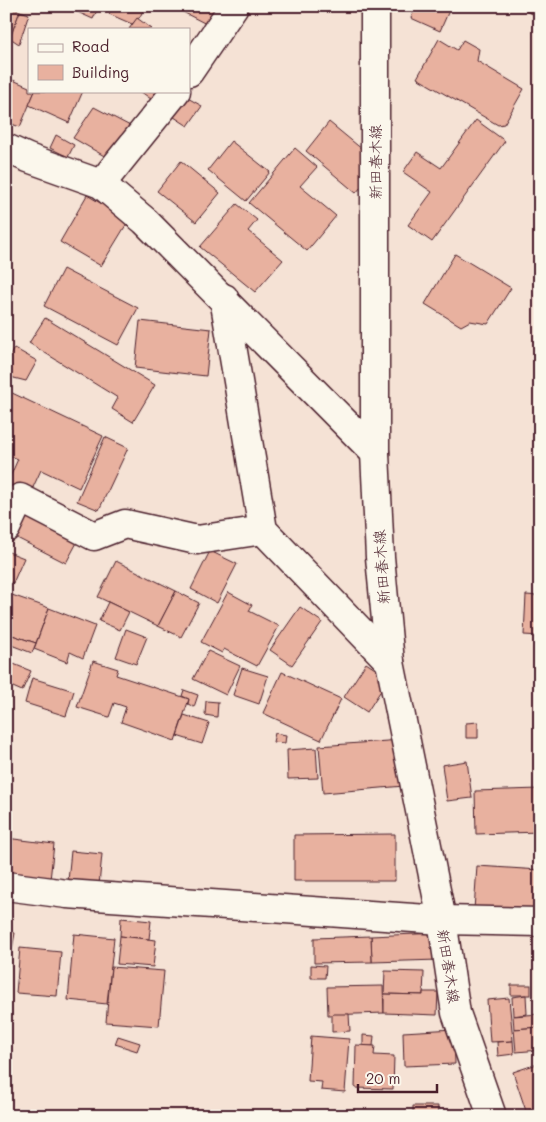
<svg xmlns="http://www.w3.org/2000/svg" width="546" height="1122" viewBox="0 0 546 1122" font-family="Mali,'Klee One',sans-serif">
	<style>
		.building { fill: #e8b19f; stroke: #4a1f2b }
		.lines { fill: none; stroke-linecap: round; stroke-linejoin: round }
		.minor-casing { stroke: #4a1f2b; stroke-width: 31 }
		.major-casing { stroke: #4a1f2b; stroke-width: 31 }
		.minor { stroke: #fbf7ec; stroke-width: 28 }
		.major { stroke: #fbf7ec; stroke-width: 28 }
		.labels { text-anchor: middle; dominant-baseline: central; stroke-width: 4; stroke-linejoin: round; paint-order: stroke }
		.street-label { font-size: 15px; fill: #4a1f2b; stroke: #fbf7ec }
	</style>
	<rect width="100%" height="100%" fill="#f5e2d5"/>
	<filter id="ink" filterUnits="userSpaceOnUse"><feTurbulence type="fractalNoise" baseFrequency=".02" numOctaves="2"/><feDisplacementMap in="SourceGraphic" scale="10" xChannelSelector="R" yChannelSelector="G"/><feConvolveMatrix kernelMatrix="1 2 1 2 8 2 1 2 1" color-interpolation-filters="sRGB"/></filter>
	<g filter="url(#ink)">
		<g class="building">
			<polygon points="6,6 20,11 10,38 6,37"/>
			<polygon points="64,6 99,6 93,19"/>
			<polygon points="113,6 145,6 140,17 132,24 109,14"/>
			<polygon points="178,6 228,6 216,29 177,9"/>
			<polygon points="416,6 451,6 440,31 411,18"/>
			<polygon points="528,6 540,6 540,17 526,11"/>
			<polygon points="20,11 29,14 19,44 10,38"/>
			<polygon points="137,18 152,29 129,29"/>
			<polygon points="439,39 457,50 463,40 479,49 477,61 524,89 504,124 498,125 417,78"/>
			<polygon points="6,77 29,87 29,91 35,91 20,127 6,122"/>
			<polygon points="35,91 83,91 69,123 29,105"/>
			<polygon points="140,91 175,91 163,108"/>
			<polygon points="184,96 202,106 188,126 171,115"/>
			<polygon points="94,107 134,128 113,161 73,138"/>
			<polygon points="476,120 505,141 432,242 408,225 432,192 403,172 417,152 441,168"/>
			<polygon points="329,122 380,164 356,193 306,151"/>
			<polygon points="56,135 74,145 68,157 50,148"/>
			<polygon points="231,141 270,172 246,201 208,170"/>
			<polygon points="295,148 317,167 300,186 336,216 307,251 249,203"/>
			<polygon points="181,161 220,193 196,222 157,191"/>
			<polygon points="87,195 129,220 101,266 60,242"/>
			<polygon points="237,204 257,220 248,231 283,260 255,292 200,247"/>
			<polygon points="455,254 511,288 488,324 470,321 461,326 425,304"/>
			<polygon points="63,269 138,308 118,345 44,306"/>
			<polygon points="45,318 155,385 133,422 112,409 118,398 29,343"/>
			<polygon points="140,321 211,329 206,376 135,368"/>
			<polygon points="14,348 37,361 26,381 6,376 6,363"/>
			<polygon points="10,392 103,436 79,488 41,470 29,496 6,486 18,459 6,454 6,399"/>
			<polygon points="105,437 128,448 99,510 77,501"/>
			<polygon points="33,496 87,524 66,563 13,536"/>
			<polygon points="6,551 24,558 13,583 6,581"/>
			<polygon points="210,551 237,564 217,603 191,589"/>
			<polygon points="116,561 176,591 158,626 98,597"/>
			<polygon points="176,591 199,603 181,637 158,626"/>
			<polygon points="228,592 252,605 249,611 279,626 257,666 224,649 222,653 201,642"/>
			<polygon points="9,594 49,608 36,643 6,633 6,600"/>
			<polygon points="526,595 540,596 540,636 524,635"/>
			<polygon points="108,602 129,612 120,630 99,621"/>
			<polygon points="300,607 322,622 292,665 270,650"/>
			<polygon points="49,608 95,626 83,658 70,652 67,662 34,649"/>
			<polygon points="126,629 147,637 136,664 116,657"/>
			<polygon points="6,633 36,643 32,653 6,643"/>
			<polygon points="208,651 240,666 226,695 193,679"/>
			<polygon points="6,661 31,671 22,691 6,684"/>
			<polygon points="93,661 118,669 116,675 189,699 175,741 121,722 126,707 114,703 109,717 77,707"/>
			<polygon points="366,663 389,678 367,712 344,697"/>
			<polygon points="242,668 268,676 259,704 233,695"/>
			<polygon points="282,672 341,699 321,740 263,713"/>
			<polygon points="32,678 74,691 66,716 25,703"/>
			<polygon points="184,690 198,695 194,707 188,704 189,699 182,696"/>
			<polygon points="206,701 218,702 217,717 205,715"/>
			<polygon points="184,715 209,723 202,744 177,736"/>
			<polygon points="478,722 478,738 466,738 466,723"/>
			<polygon points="275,733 286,735 285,743 273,742"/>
			<polygon points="401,740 404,786 323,793 319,746"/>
			<polygon points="316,748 318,778 288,779 287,750"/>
			<polygon points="467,761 472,798 447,801 442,765"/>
			<polygon points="540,789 540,832 476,834 475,791"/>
			<polygon points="395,834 395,881 294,881 294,835"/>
			<polygon points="6,838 54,844 50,880 6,874"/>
			<polygon points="71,851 102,854 99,885 68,881"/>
			<polygon points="477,866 540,870 540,914 474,910"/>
			<polygon points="121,918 151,921 149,939 120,936"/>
			<polygon points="6,931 15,933 7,977 6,977"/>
			<polygon points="438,933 439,960 372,962 371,936"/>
			<polygon points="74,934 114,938 107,1004 68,1000"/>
			<polygon points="120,936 156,940 153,967 117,964"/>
			<polygon points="371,936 372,962 314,963 314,938"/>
			<polygon points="20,948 61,952 57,996 16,993"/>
			<polygon points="311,965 326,966 325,978 311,978"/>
			<polygon points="111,967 164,971 159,1026 106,1022"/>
			<polygon points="385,971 424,972 423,995 384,994"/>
			<rect x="511" y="985" width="20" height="10"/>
			<polygon points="383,986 384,1013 328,1015 327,987"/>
			<polygon points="423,992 438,992 437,1015 384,1013 384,994 423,995"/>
			<polygon points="526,995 527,1014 513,1016 512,997"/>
			<polygon points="509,998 513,1041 490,1042 487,1000"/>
			<polygon points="332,1014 349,1014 350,1031 332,1032"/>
			<polygon points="539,1014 540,1027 514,1029 513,1016"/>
			<polygon points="540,1027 540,1050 516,1052 514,1029"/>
			<polygon points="454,1029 455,1064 404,1066 403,1032"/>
			<polygon points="363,1035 374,1036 373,1046 363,1046"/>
			<polygon points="118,1036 140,1043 137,1051 115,1044"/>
			<polygon points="311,1036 349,1039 345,1092 321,1090 322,1082 308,1081"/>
			<polygon points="513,1041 514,1054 498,1056 497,1042"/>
			<polygon points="356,1045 375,1046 374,1055 394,1056 393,1089 355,1088"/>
			<polygon points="540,1063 540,1107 526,1111 513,1072"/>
			<polygon points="413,1106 438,1106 437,1116 413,1116"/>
		</g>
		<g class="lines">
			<g class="minor-casing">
				<g id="minor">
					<polyline points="189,72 234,6"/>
					<polyline points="6,148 28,158 101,184 145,221 375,453"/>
					<polyline points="101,184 176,91"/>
					<polyline points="224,298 263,530 390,662"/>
					<polyline points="6,528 20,498 94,536 125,524 197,540 263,530"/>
					<polyline points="6,886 67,894 442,920 540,922"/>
				</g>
			</g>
			<g class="major-casing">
				<polyline id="major" points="375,6 375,453 380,557 390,662 442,920 456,1013 492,1116"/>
			</g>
			<use href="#minor" class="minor"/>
			<use href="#major" class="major"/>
		</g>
	</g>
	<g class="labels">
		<g class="street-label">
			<text transform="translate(375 162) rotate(-90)">新田春木線</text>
			<text transform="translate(381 567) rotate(-94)">新田春木線</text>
			<text transform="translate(449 966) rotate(81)">新田春木線</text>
		</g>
	</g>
	<rect width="546" height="1122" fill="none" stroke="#fbf7ec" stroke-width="25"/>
	<rect x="12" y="12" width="521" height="1097" fill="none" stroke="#4a1f2b" stroke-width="2" filter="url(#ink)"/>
	<rect x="28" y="28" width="162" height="65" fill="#fbf7ec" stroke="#b4a19f"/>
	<rect x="38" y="44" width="25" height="8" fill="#fbf7ec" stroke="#b4a19f"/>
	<text x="72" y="52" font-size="15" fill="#4a1f2b">Road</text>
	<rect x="38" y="65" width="25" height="15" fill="#e8b19f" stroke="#b4a19f"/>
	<text x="72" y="78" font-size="15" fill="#4a1f2b">Building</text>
	<path d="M358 1084v8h79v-8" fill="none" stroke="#4a1f2b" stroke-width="2.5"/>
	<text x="366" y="1084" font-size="15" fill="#4a1f2b" stroke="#fbf7ec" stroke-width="4" paint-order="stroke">20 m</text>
</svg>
